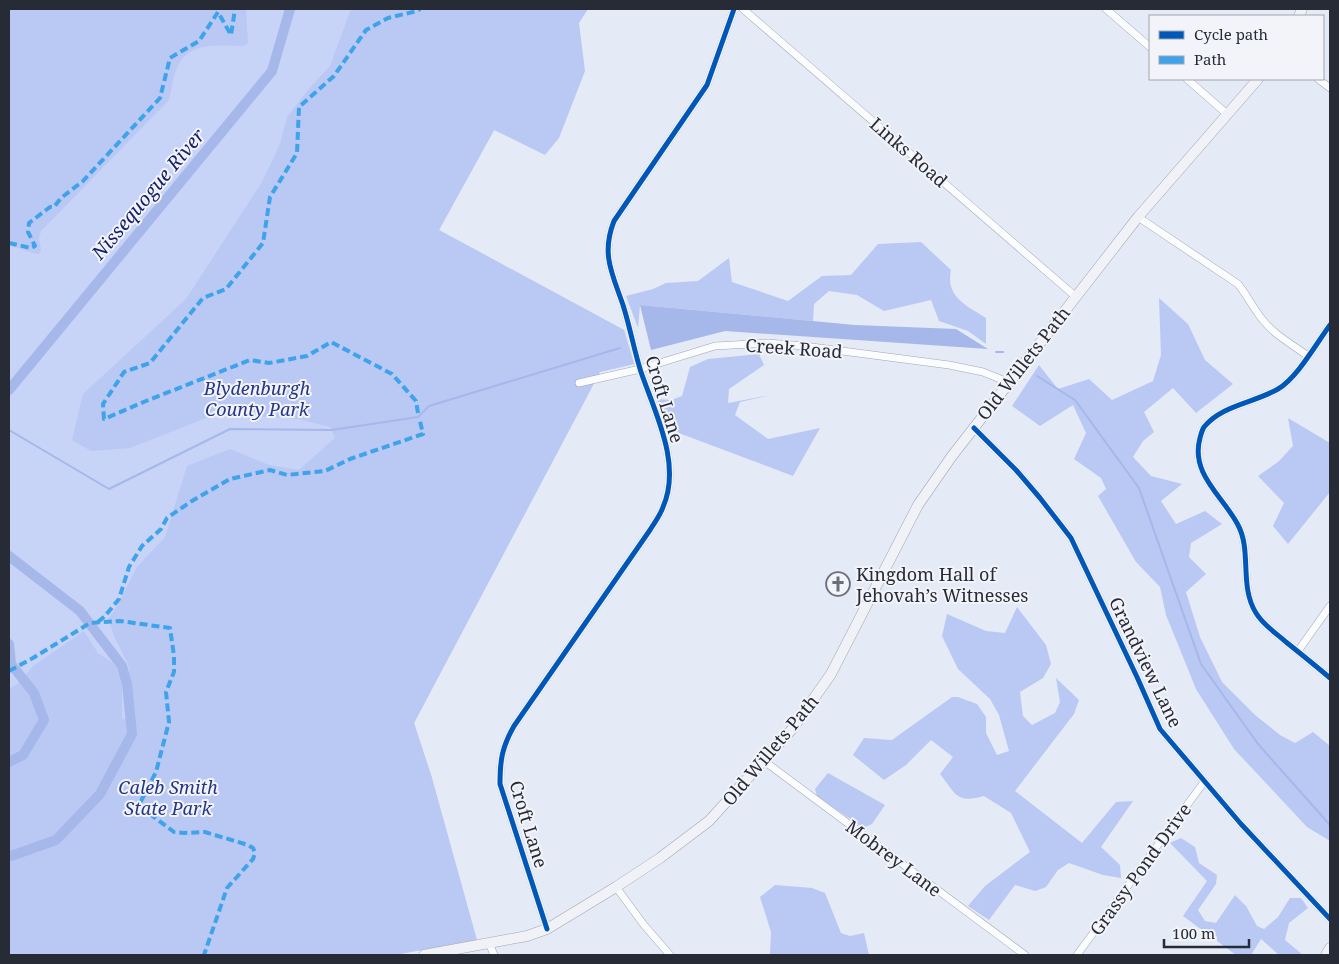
<svg xmlns="http://www.w3.org/2000/svg" width="1339" height="964" viewBox="0 0 1339 964" font-family="'Noto Serif',serif">
	<style>
		.green { fill: #c7d3f7 }
		.forest { fill: #bac8f4 }
		.water { fill: #a6b7ea }
		.lines { fill: none; stroke-linecap: round; stroke-linejoin: round }
		.stream { stroke: #a6b7ea; stroke-width: 2 }
		.river { stroke: #a6b7ea; stroke-width: 10 }
		.street-casing { stroke: #a2a6b1; stroke-width: 8 }
		.secondary-casing { stroke: #a2a6b1; stroke-width: 11 }
		.street { stroke: #fbfcfe; stroke-width: 7 }
		.secondary { stroke: #f1f2f7; stroke-width: 10 }
		.quiet { stroke: #3ea3eb; stroke-width: 4; stroke-dasharray: 8 4; stroke-linecap: butt }
		.cycleway-casing { stroke: #f2f4fa; stroke-width: 8 }
		.cycleway { stroke: #0057b8; stroke-width: 5 }
		.labels { text-anchor: middle; dominant-baseline: central; stroke-width: 4; stroke-linejoin: round; paint-order: stroke }
		.street-label { font-size: 18px; fill: #272b36; stroke: #f2f4fa }
		.park-label { font-size: 18px; font-style: italic; fill: #263684; stroke: #f2f4fa }
		.poi-label { font-size: 18px; fill: #272b36; stroke: #f2f4fa; text-anchor: start }
		.water-label { font-size: 19px; font-style: italic; fill: #151e6c; stroke: #f2f4fa }
	</style>
	<rect width="100%" height="100%" fill="#e5eaf7"/>
	<polygon class="green" points="9,9 561,9 439,230 624,330 634,364 600,372 414,723 432,778 9,955"/>
	<g class="forest">
		<path d="M9 9H246L248 43 244 46C223 46 193 41 180 62 173 73 172 88 169 100L41 231 39 238 41 250 39 254 33 253 9 245Z"/>
		<polygon points="351,9 588,9 579,23 585,71 559,138 545,155 494,130 439,230 624,330 634,364 600,372 414,723 432,778 477,940 395,955 9,955 9,689 19,683 33,666 84,631 98,653 114,664 122,676 122,719 133,717 133,696 128,664 115,638 108,619 116,608 137,567 165,537 187,466 230,449 269,465 299,470 335,438 330,427 299,419 219,413 130,448 91,451 72,440 83,394 186,299 262,182 280,144 287,117 308,90 330,66"/>
		<path d="M921 242 951 270C945 297 967 306 986 318V344L968 331 939 321 931 300 884 311 857 295 829 291 814 304 813 321 640 305 638 328 626 296 653 289 666 283 698 281 729 258 732 282 788 301 822 276 851 275 878 244Z"/>
		<polygon points="1159,298 1188,324 1205,360 1233,384 1196,413 1173,388 1144,412 1154,432 1143,441 1133,457 1151,476 1182,484 1161,501 1176,524 1205,511 1222,524 1191,543 1189,557 1206,574 1186,592 1200,637 1222,682 1255,715 1280,735 1295,743 1313,732 1330,746 1330,841 1307,827 1234,749 1196,689 1166,615 1160,587 1136,562 1098,496 1106,489 1101,478 1074,459 1086,433 1073,405 1040,426 1012,406 1039,365 1058,389 1089,379 1112,400 1153,381 1161,355"/>
		<polygon points="759,354 764,365 729,389 728,403 776,394 740,402 735,415 768,439 820,428 793,476 668,429 657,399 671,400 682,396 690,367 708,359"/>
		<polygon points="1288,418 1330,443 1330,492 1288,544 1273,526 1284,503 1258,476 1278,462 1293,446"/>
		<path d="M1017 607 1046 645 1051 664 1043 678 1020 692 1023 716 1032 725 1055 713 1060 702 1056 678 1079 700 1074 714 1015 791 1082 843 1116 802 1133 801 1101 847 1120 865 1121 878 1103 875 1069 863 1058 870 1046 887 1035 891 1015 885 989 920 968 906 985 886 1030 852 1011 813 984 796C956 804 956 794 940 774L953 757 931 740 906 765 884 780 853 755 864 738 892 740 952 697H958L977 704 986 717V733L997 755 1009 751 999 715 990 699 958 669 942 636 947 614 986 631 1005 633Z"/>
		<polygon points="828,773 885,805 872,824 863,828 817,796 815,789"/>
		<polygon points="1181,838 1195,847 1199,863 1217,875 1216,884 1198,910 1205,921 1216,923 1235,895 1246,906 1257,926 1264,929 1278,917 1290,898 1301,898 1308,908 1289,923 1285,940 1303,955 1279,955 1261,939 1251,955 1236,955 1183,916 1207,881 1170,843"/>
		<polygon points="775,885 812,888 825,893 841,933 850,936 864,933 869,955 770,955 771,932 760,897"/>
	</g>
	<polygon class="water" points="640,305 855,325 956,329 988,349 725,331 651,350"/>
	<g class="lines">
		<g class="stream">
			<polyline points="996,352 1003,352"/>
			<polyline points="1037,376 1075,400 1139,488 1201,664 1258,744 1330,825"/>
			<polyline points="9,430 109,489 230,429 332,430 418,417 429,406 620,348"/>
		</g>
		<g class="river">
			<polyline points="9,390 272,71 290,9"/>
			<polyline points="9,556 80,611 122,666 127,684 132,734 100,794 56,840 11,856 9,855"/>
			<polyline points="9,644 11,664 34,693 44,720 23,755 9,762"/>
		</g>
		<g class="street-casing">
			<g id="street">
				<polyline points="743,9 1075,296"/>
				<polyline points="1106,9 1150,47"/>
				<polyline points="1187,79 1227,114"/>
				<polyline points="1318,79 1330,88"/>
				<path d="M1138 217 1238 284C1247 295 1253 308 1262 319 1273 334 1293 345 1308 356"/>
				<path d="M1330 325C1316 344 1297 378 1278 389 1254 403 1222 405 1204 427 1202 430 1201 434 1200 438 1190 474 1223 496 1238 525 1252 551 1239 586 1256 613 1263 625 1276 633 1286 642 1301 654 1316 666 1330 678"/>
				<polyline points="579,383 640,369 715,346 768,343 804,346 949,365 983,372 1010,383"/>
				<polyline points="974,428 1016,470 1040,498 1071,538 1137,677 1160,729 1241,824 1330,919"/>
				<polyline points="1298,651 1330,606"/>
				<polyline points="764,761 1025,955"/>
				<polyline points="616,887 644,925 670,955"/>
				<path d="M547 929 500 784C500 760 502 747 514 726L650 530C654 523 660 516 663 507 682 464 655 413 641 372 634 350 630 327 623 305 612 273 601 254 614 221L707 85 734 9"/>
				<polyline points="489,943 494,955"/>
				<polyline points="1077,955 1204,782"/>
			</g>
		</g>
		<g class="secondary-casing">
			<g id="secondary">
				<polyline points="1299,16 1302,9"/>
				<polyline points="424,955 527,936 547,929 616,887 660,858 709,821 793,728 831,674 918,505 952,456 1138,217 1258,79"/>
				<polyline points="1326,955 1330,948"/>
			</g>
		</g>
		<use href="#street" class="street"/>
		<use href="#secondary" class="secondary"/>
		<g class="quiet">
			<polyline points="9,243 31,248 35,246 28,232 29,223 50,207 54,207 61,198 83,181 160,98 170,58 199,41 218,12 231,35 235,9"/>
			<polyline points="418,413 416,401 392,374 331,342 307,356 269,363 250,360 146,401 104,419 103,404 124,372 150,363 203,298 226,289 263,243 270,197 297,153 299,107 334,76 366,30 388,18 417,11 420,9"/>
			<polyline points="98,622 105,616 119,599 129,567 142,546 161,529 167,518 192,501 230,479 270,470 287,475 325,471 350,459 423,434 420,421"/>
			<polyline points="9,671 33,658 90,623 120,621 170,628 174,656 174,672 166,692 169,722 156,772 140,803 142,808 174,832 184,833 205,832 248,845 253,848 255,853 253,859 227,888 204,955"/>
		</g>
		<g class="cycleway-casing">
			<g id="cycleway">
				<path d="M1330 325C1316 344 1297 378 1278 389 1254 403 1222 405 1204 427 1202 430 1201 434 1200 438 1190 474 1223 496 1238 525 1252 551 1239 586 1256 613 1263 625 1276 633 1286 642 1301 654 1316 666 1330 678"/>
				<polyline points="974,428 1016,470 1040,498 1071,538 1137,677 1160,729 1241,824 1330,919"/>
				<path d="M547 929 500 784C500 760 502 747 514 726L650 530C654 523 660 516 663 507 682 464 655 413 641 372 634 350 630 327 623 305 612 273 601 254 614 221L707 85 734 9"/>
			</g>
		</g>
		<use href="#cycleway" class="cycleway"/>
	</g>
	<defs>
		<g id="church-ring" transform="scale(1.25)"><circle r="9.5" fill="#f2f4fa" stroke="#6a6e7a" stroke-width="1.5"/><path d="M-1.2-6h2.4v3.5h3.3v2.4h-3.3V6h-2.4V-.1h-3.3v-2.4h3.3Z" fill="#6a6e7a"/></g>
	</defs>
	<g fill-rule="evenodd">
		<use href="#church-ring" x="838" y="584"/>
	</g>
	<g class="labels">
		<g class="street-label">
			<text transform="translate(909 152) rotate(41)">Links Road</text>
			<text transform="translate(794 348) rotate(4)">Creek Road</text>
			<text transform="translate(1023 363) rotate(-52)">Old Willets Path</text>
			<text transform="translate(665 399) rotate(73)">Croft Lane</text>
			<text transform="translate(1146 662) rotate(64)">Grandview Lane</text>
			<text transform="translate(770 750) rotate(-50)">Old Willets Path</text>
			<text transform="translate(529 824) rotate(73)">Croft Lane</text>
			<text transform="translate(894 858) rotate(37)">Mobrey Lane</text>
			<text transform="translate(1140 869) rotate(-54)">Grassy Pond Drive</text>
		</g>
		<g class="park-label">
			<text x="257" y="388">Blydenburgh<tspan x="257" dy="21">County Park</tspan></text>
			<text x="168" y="787">Caleb Smith<tspan x="168" dy="21">State Park</tspan></text>
		</g>
		<g class="poi-label">
			<text x="856" y="574">Kingdom Hall of<tspan x="856" dy="21">Jehovah’s Witnesses</tspan></text>
		</g>
		<g class="water-label">
			<text transform="translate(148 194) rotate(-50)">Nissequogue River</text>
		</g>
	</g>
	<rect width="1339" height="964" fill="none" stroke="#272b36" stroke-width="20"/>
	<rect x="1149" y="15" width="175" height="65" fill="#f2f4fa" stroke="#a1a4ac"/>
	<rect x="1159" y="31" width="25" height="8" fill="#0057b8" stroke="#a1a4ac"/>
	<text x="1194" y="40" font-size="15" fill="#272b36">Cycle path</text>
	<rect x="1159" y="56" width="25" height="8" fill="#3ea3eb" stroke="#a1a4ac"/>
	<text x="1194" y="65" font-size="15" fill="#272b36">Path</text>
	<path d="M1164 939v8h85v-8" fill="none" stroke="#272b36" stroke-width="2.5"/>
	<text x="1172" y="939" font-size="15" fill="#272b36" stroke="#f2f4fa" stroke-width="4" paint-order="stroke">100 m</text>
</svg>
